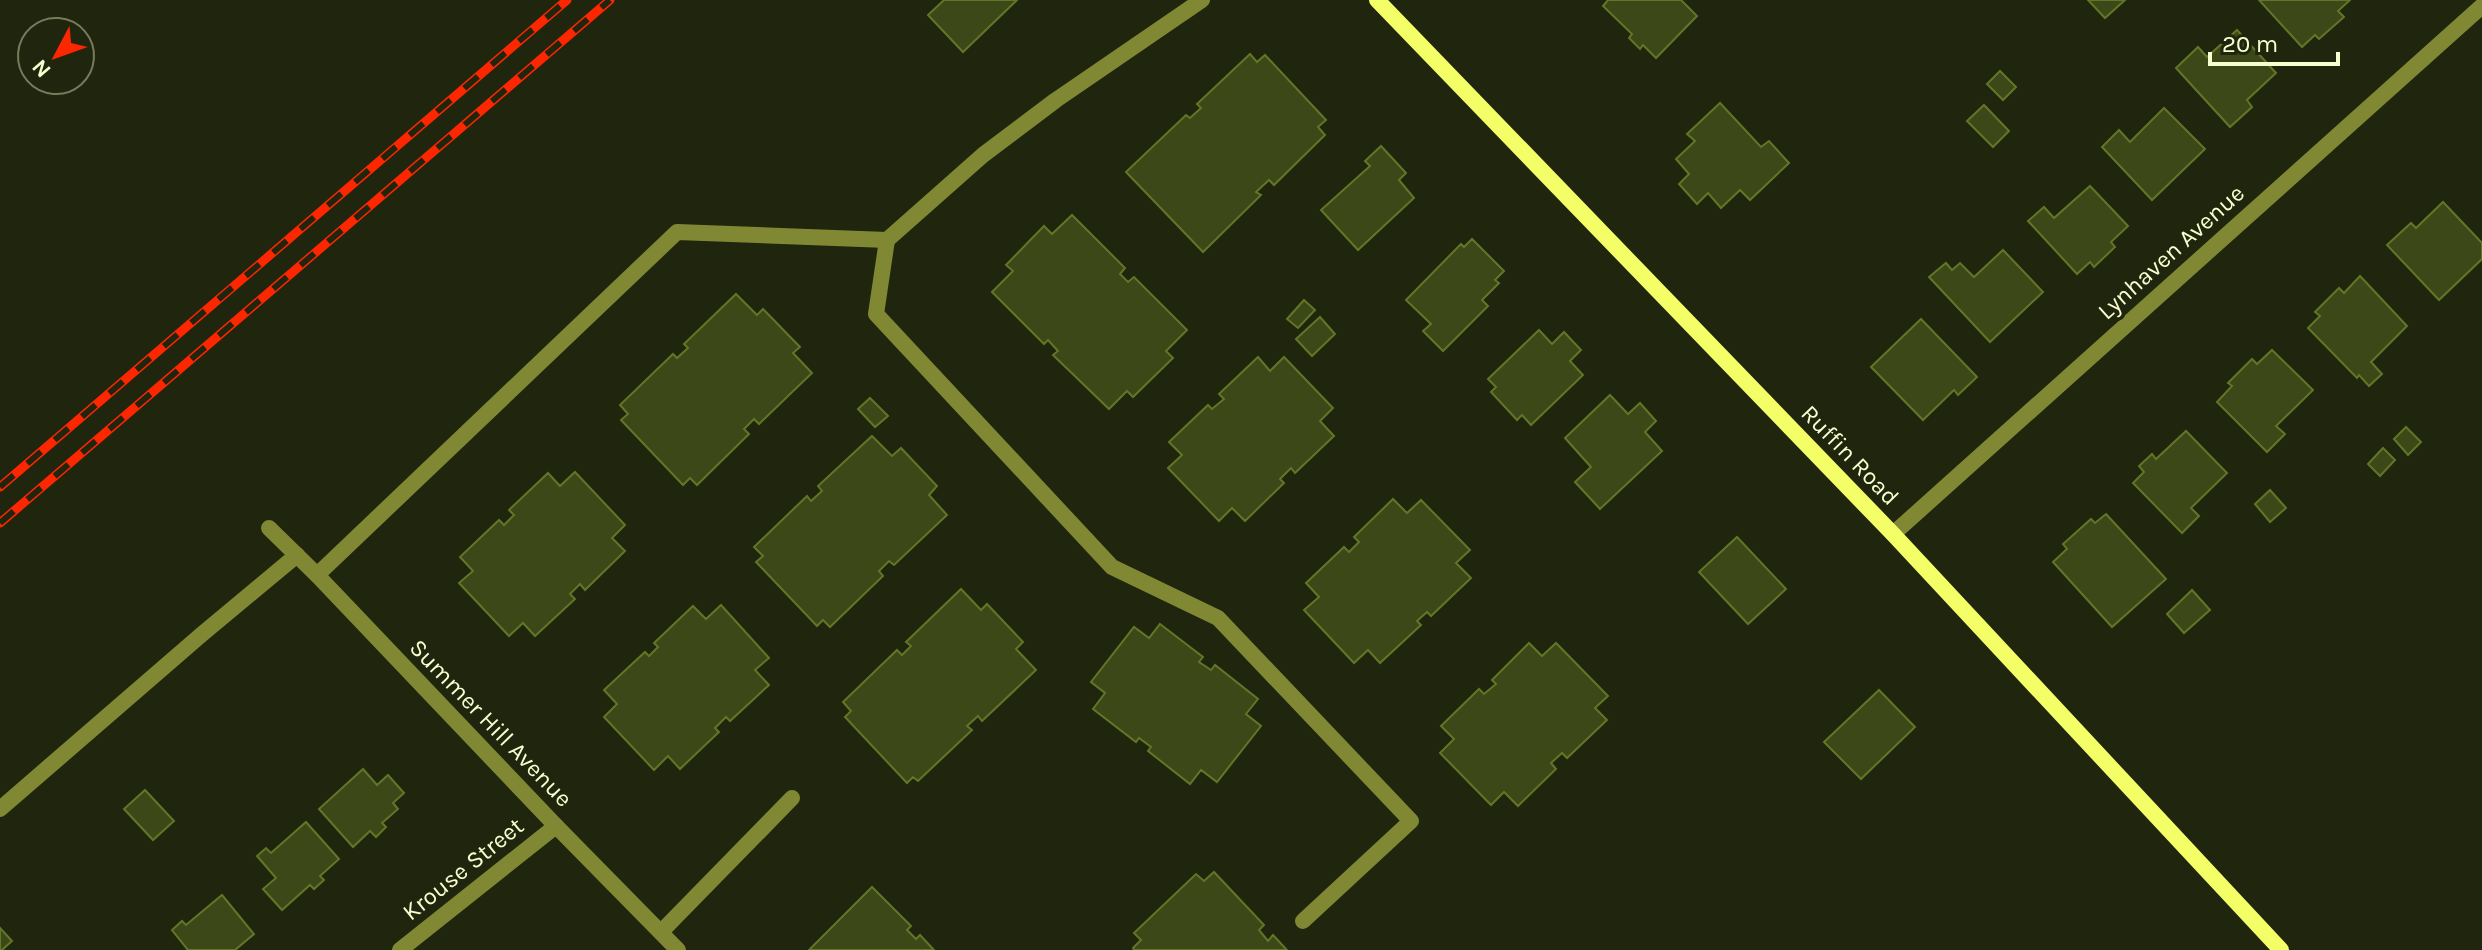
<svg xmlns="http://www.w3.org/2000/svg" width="2482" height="950" viewBox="0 0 2482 950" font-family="Karla,sans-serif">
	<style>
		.building { fill: #3c4817; stroke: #627627; stroke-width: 2 }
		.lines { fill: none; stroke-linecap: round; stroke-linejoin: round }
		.lane { stroke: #818834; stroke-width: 16 }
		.street { stroke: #818834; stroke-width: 16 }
		.secondary { stroke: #f4ff68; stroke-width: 16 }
		.rail-casing { stroke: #fc2600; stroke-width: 9 }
		.rail { stroke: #20250d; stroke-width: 6; stroke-dasharray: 18; stroke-linecap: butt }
		.labels { text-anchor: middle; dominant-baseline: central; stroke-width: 7; stroke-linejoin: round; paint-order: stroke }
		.street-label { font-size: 24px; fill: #f7ffd1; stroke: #20250d }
	</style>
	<rect width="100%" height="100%" fill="#20250d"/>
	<g class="building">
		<polygon points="944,0 1017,0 963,52 928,15"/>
		<polygon points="1608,0 1681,0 1697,16 1656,58 1643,45 1640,49 1629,38 1632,34 1603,6"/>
		<polygon points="2088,0 2125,0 2105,18"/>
		<polygon points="2259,0 2350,0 2338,11 2344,17 2319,39 2315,35 2302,47"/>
		<polygon points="2237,30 2276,73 2247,100 2252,107 2230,127 2176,68 2198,47 2207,57"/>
		<polygon points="1250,54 1257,62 1265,55 1326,120 1318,127 1325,135 1274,185 1269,180 1256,192 1261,195 1203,252 1126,172 1186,115 1190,118 1201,108 1197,104"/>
		<polygon points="2000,71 2016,87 2003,100 1987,84"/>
		<polygon points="1720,103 1761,147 1769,141 1789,163 1750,200 1740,190 1721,208 1708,193 1697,204 1679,184 1689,174 1676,159 1695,141 1687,134"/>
		<polygon points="1984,105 2009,131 1993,147 1967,121"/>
		<polygon points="2164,108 2205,149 2152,200 2102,147 2119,130 2130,142"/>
		<polygon points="1381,146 1406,173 1399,180 1414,198 1358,250 1321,210 1370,166 1365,161"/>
		<polygon points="2090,186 2128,226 2111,242 2115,247 2094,267 2090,262 2077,274 2028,221 2044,207 2054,218"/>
		<polygon points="2443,202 2482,243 2482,259 2439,300 2387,245 2411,223 2416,228"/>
		<polygon points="1072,215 1125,268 1120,274 1128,282 1134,277 1187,330 1166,351 1173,358 1133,397 1127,391 1109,409 1053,355 1058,351 1048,340 1044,344 992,292 1013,271 1006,265 1044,226 1052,234"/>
		<polygon points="1472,239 1504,271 1495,280 1499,283 1482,300 1488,306 1443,351 1423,331 1431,324 1406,300 1461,244 1464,247"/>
		<polygon points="2003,250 2043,292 1990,342 1929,277 1946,263 1952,270 1960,263 1974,277"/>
		<polygon points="2360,276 2407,326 2371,362 2382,374 2369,386 2359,375 2357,378 2308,328 2320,316 2315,312 2339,288 2344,293"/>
		<polygon points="736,294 757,315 763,309 800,347 793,353 812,373 759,424 754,419 744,429 749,434 697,485 690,478 683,485 621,420 628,414 620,405 673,354 677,358 688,348 684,344"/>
		<polygon points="1304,300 1315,310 1298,328 1287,319"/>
		<polygon points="1320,317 1335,334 1312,356 1296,339"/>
		<polygon points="1921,319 1977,377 1958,395 1954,390 1923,420 1871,367"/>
		<polygon points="1539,330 1552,344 1564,332 1581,350 1570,361 1583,375 1531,425 1522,415 1517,420 1491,392 1496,387 1488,379"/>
		<polygon points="2272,350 2313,390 2276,426 2285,434 2267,452 2217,402 2232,386 2228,383 2252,359 2257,364"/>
		<polygon points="1258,357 1270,371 1284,357 1333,408 1320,421 1334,436 1295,473 1291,468 1280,479 1284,483 1245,521 1232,508 1219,521 1168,468 1182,455 1169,442 1208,405 1212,409 1224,399 1219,394"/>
		<polygon points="1610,395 1628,414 1640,403 1656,421 1645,432 1662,451 1600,509 1575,482 1591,467 1565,438"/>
		<polygon points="870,398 888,416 875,427 858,409"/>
		<polygon points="2406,427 2421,442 2408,455 2394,439"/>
		<polygon points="2186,431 2227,473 2191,508 2199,516 2182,533 2133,483 2144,472 2139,466 2152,454 2156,459"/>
		<polygon points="872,436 892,456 901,448 937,486 929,495 947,515 894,565 889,561 879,571 883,576 830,627 823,620 817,626 756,562 763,556 754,547 807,496 811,501 822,491 818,486"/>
		<polygon points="2383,448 2395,460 2380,476 2368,464"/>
		<polygon points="575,472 625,525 612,538 625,551 585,590 580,584 570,594 575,599 535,636 523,623 509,636 459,583 473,571 460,557 499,520 504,525 514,515 509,510 548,473 560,486"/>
		<polygon points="2270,490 2286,508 2270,522 2255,504"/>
		<polygon points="1393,499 1407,513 1421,500 1470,550 1456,563 1471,578 1431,616 1427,612 1417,621 1421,625 1380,663 1368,650 1354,663 1304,610 1319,597 1306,583 1344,547 1349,552 1359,542 1354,537"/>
		<polygon points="2106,514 2166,579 2112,627 2053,562 2067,549 2063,544 2091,519 2095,523"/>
		<polygon points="1737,537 1786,589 1748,624 1699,572"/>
		<polygon points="961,589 981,610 987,604 1023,642 1016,649 1036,670 982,721 978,716 967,726 972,730 918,781 913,777 907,783 845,717 851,711 843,702 897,650 902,655 911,646 906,642"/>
		<polygon points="2192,590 2210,610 2184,633 2167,614"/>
		<polygon points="721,605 769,658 755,670 769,685 730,721 726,717 715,728 719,732 680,769 668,756 654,770 604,717 617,704 604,690 645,652 649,656 658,647 654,643 693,606 706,619"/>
		<polygon points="1160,624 1203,657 1199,662 1211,670 1215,665 1258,699 1246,714 1261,726 1217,782 1201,770 1190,784 1148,751 1151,747 1139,738 1136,742 1093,709 1105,693 1091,682 1134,627 1149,638"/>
		<polygon points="1529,643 1542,656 1556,643 1608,696 1595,708 1607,720 1567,758 1562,753 1551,763 1556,769 1518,806 1504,792 1491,805 1440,753 1454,739 1441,726 1479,689 1484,694 1496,684 1492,680"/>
		<polygon points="1879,690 1915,727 1861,779 1824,742"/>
		<polygon points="363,769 377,785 388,775 404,793 393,803 398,809 382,823 386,827 376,837 370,831 353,847 319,809"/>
		<polygon points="145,790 174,821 153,840 124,809"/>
		<polygon points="306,822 339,859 320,876 324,880 314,889 310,885 282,910 263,889 276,878 257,856 266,848 271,853"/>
		<polygon points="1214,872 1264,925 1259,930 1268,941 1273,935 1287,950 1134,950 1133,948 1141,940 1134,933 1196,874 1204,881"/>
		<polygon points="872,887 911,926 907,930 916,939 920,935 934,950 809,950"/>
		<polygon points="222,895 254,934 235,950 188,950 172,930 182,921 186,925"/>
		<polygon points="0,928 12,941 2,950 0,950"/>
	</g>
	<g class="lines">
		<g class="lane">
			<polyline points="887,240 876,314 1112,567 1218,618 1411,821 1303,921"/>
			<polyline points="317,575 677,232 887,240 983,155 1056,100 1202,0"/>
			<polyline points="0,809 201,635 297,555"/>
			<polyline points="661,932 792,798"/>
		</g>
		<g class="street">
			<polyline points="269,528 317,575 556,826 678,950"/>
			<polyline points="1893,534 2482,6"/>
			<polyline points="400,950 556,826"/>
		</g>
		<polyline class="secondary" points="1377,0 1893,534 2281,950"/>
		<g class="rail-casing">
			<g id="rail">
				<polyline points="0,487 567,0"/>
				<polyline points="0,523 610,0"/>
			</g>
		</g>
		<use href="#rail" class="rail"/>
	</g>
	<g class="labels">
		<g class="street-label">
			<text transform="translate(2171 252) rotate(-42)">Lynhaven Avenue</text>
			<text transform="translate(1850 455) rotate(46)">Ruffin Road</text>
			<text transform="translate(491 723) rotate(46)">Summer Hill Avenue</text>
			<text transform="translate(463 869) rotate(-39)">Krouse Street</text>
		</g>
	</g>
	<g transform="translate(56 56) rotate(229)"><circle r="38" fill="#20250d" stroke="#767c5b" stroke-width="2"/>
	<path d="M0-6L14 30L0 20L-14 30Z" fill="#fc2600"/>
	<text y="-12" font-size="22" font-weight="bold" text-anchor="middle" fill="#f7ffd1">N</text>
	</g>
	<path d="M2210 52v12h128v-12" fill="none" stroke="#f7ffd1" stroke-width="4"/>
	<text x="2222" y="52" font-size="24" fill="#f7ffd1" stroke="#20250d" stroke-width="6" paint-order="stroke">20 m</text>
</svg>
